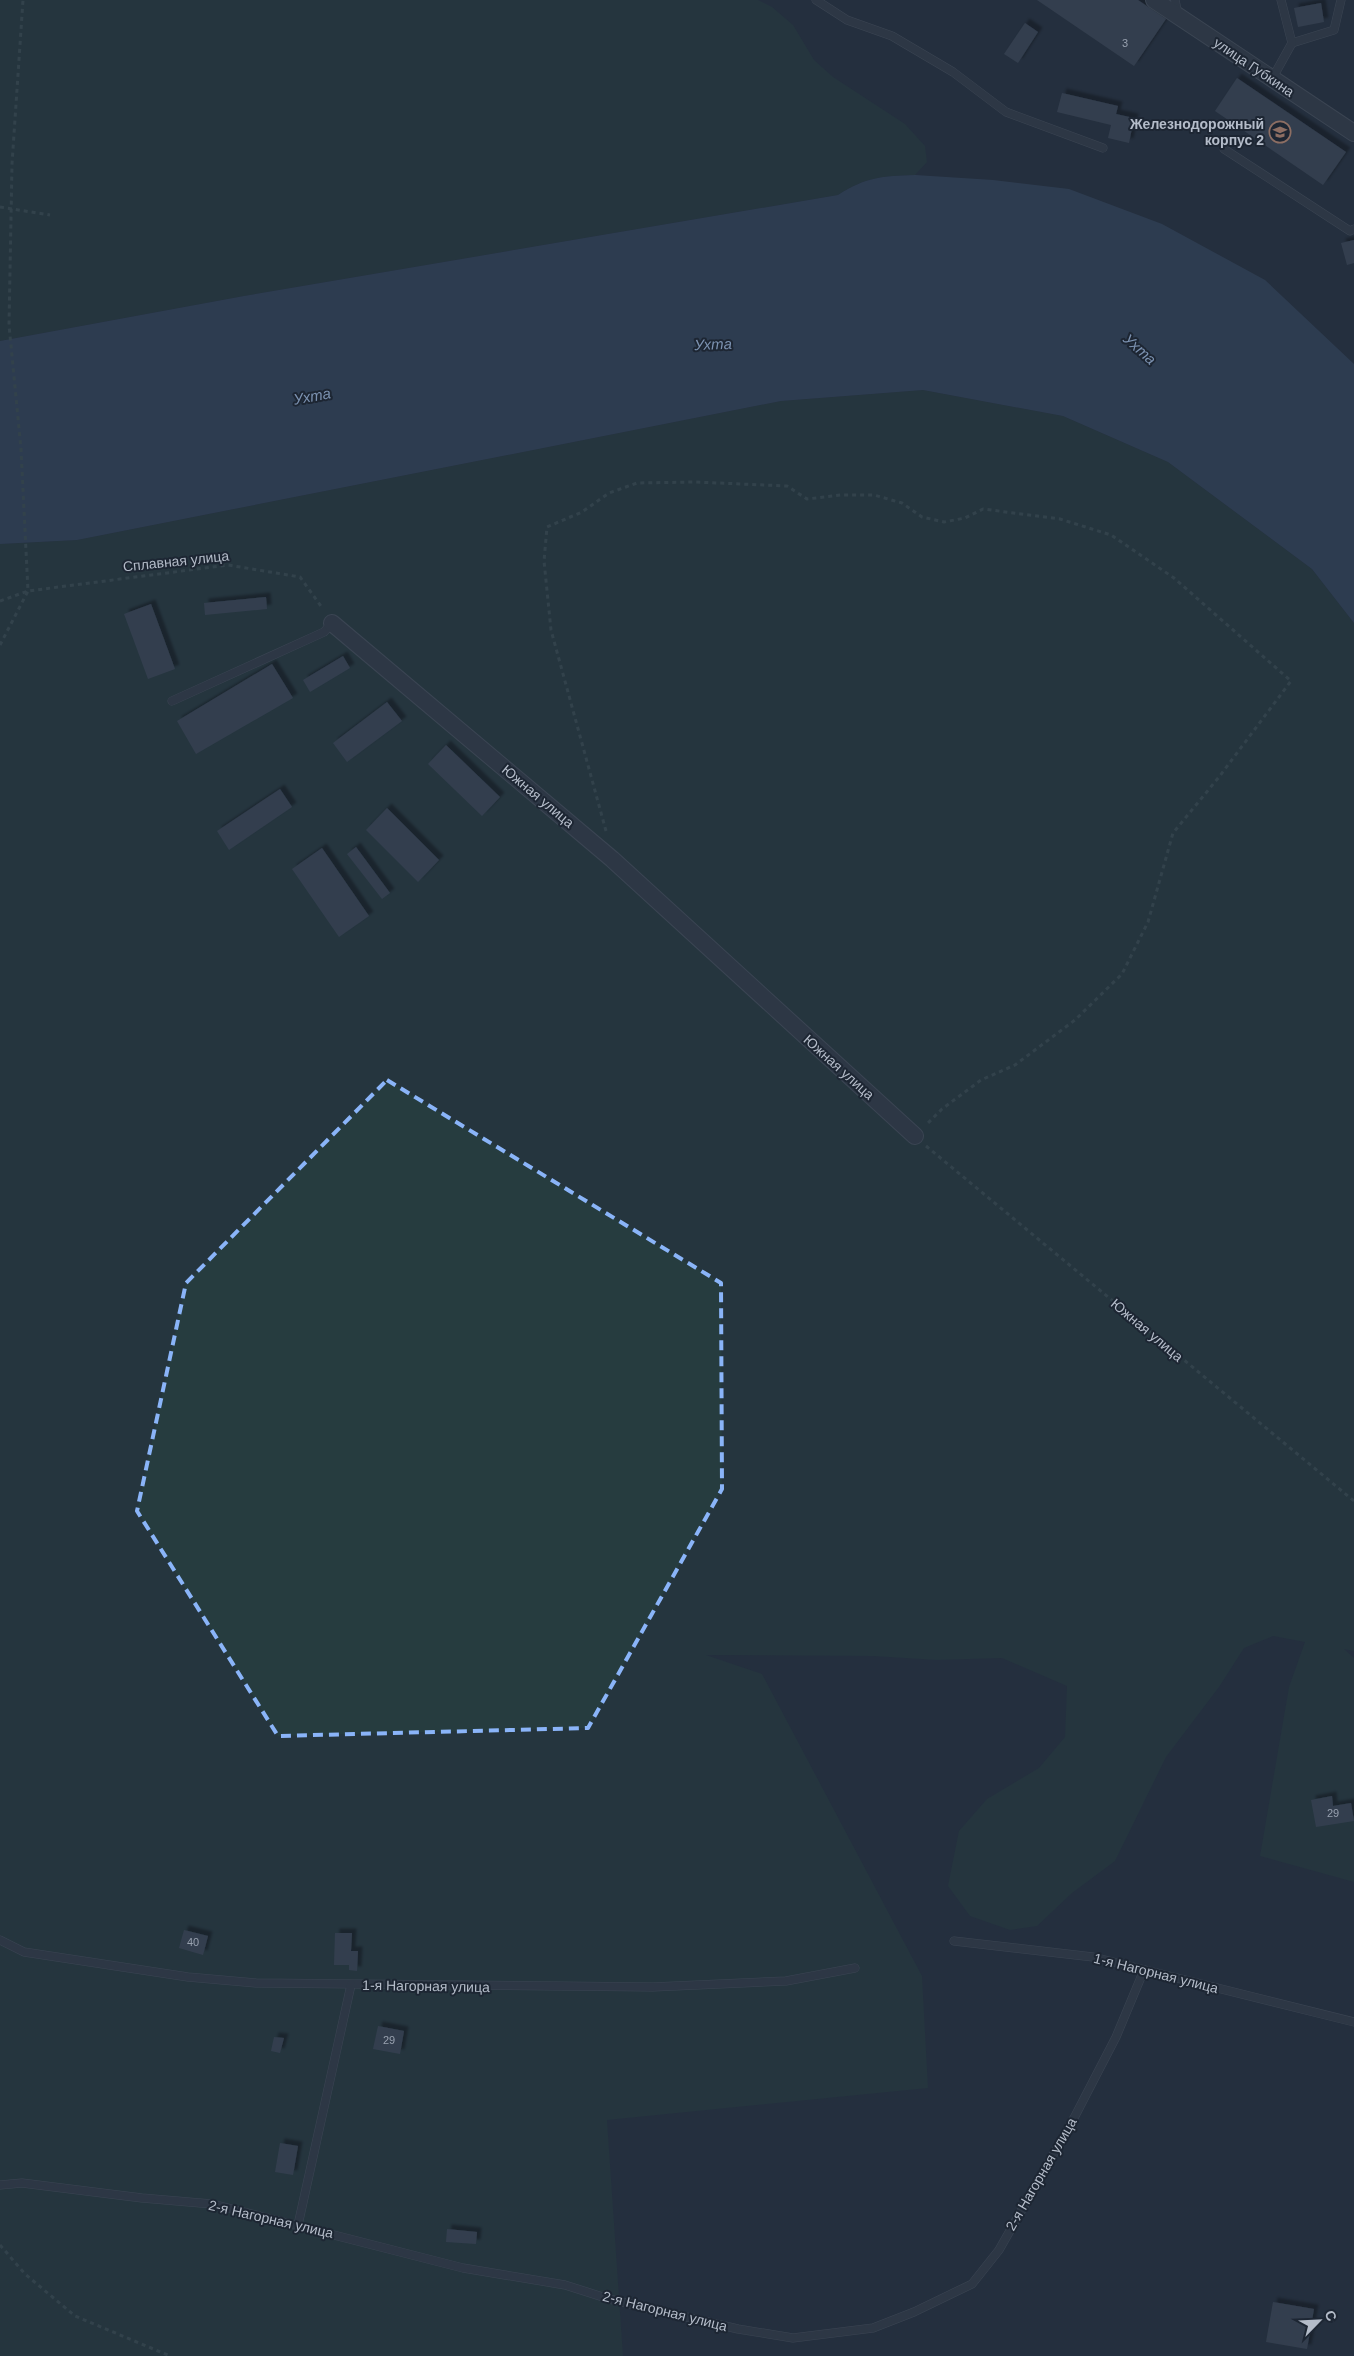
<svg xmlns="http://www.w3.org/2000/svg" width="1354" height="2356" viewBox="0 0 1354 2356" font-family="Arial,sans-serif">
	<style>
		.green { fill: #263c3f }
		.water { fill: #394c67 }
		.building { fill: #455162; filter: url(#shadow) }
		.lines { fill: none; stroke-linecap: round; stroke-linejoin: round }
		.service-casing { stroke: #565f6c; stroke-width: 9 }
		.minor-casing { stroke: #565f6c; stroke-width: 18 }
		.path { stroke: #44595c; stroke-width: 3; stroke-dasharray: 4 4; stroke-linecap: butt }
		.service { stroke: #38414e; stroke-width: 8 }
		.minor { stroke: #38414e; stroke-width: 16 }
		.marked { fill: none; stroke: #8ab4f8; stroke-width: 4; stroke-dasharray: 10 6; stroke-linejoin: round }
		.labels { text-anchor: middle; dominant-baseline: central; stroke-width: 4; stroke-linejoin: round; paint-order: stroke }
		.number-label { font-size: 11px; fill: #98a1af }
		.street-label { font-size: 14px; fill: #b4bcc9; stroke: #1d2633 }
		.poi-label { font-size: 14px; font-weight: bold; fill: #b4bcc9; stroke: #1d2633; text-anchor: end }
		.water-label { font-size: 15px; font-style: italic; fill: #7c92b1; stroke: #1d2633 }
	</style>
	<defs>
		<filter id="shadow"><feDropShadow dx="4.5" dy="-4.5" stdDeviation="1" flood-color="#0009"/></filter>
	</defs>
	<rect width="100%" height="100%" fill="#242f3e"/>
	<g class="green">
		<path d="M0 0H758L772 7 793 25 814 60 833 77 905 124 925 146 927 162 915 175C882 176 866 177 838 195L244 296 0 341Z"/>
		<polygon points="923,390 1063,416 1168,462 1312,569 1354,623 1354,1651 1344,1649 1354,1658 1354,1882 1260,1856 1289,1687 1305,1642 1273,1636 1244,1648 1219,1687 1166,1757 1115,1861 1072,1893 1037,1926 1010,1930 970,1916 948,1886 959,1831 987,1799 1039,1768 1065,1737 1067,1686 1002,1658 937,1660 873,1656 706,1655 762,1674 922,1976 928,2088 607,2120 623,2356 0,2356 0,544 77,540 781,401"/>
	</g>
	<path class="water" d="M915 175 993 180 1069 189 1162 224 1265 280 1354 364V623L1312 569 1168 462 1063 416 923 390 781 401 77 540 0 544V341L244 296 838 195C866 177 882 176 915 175Z"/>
	<g class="building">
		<polygon points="1037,0 1138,0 1166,19 1134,66"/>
		<polygon points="1321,3 1324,22 1298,27 1294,8"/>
		<polygon points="1025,23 1038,32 1018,63 1004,54"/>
		<polygon points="1237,78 1346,152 1323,185 1215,111"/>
		<polygon points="1062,93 1118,106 1116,114 1134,118 1129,143 1108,138 1111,125 1057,112"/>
		<polygon points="1354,240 1354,263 1347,265 1341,243"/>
		<polygon points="266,597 267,609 205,615 204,603"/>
		<polygon points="151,604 175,669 148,679 124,614"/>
		<polygon points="343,656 350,668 310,692 303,680"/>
		<polygon points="272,664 293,698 196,754 177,721"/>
		<polygon points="387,702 402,721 347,762 333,743"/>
		<polygon points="446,745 500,797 482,816 428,764"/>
		<polygon points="280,789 292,807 229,850 217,831"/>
		<polygon points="387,808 439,860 418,882 366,830"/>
		<polygon points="356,847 390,893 382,899 347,854"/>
		<polygon points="322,848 369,916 339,937 292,869"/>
		<polygon points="1332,1796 1333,1806 1351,1803 1354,1821 1316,1827 1311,1800"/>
		<polygon points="184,1930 208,1936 203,1955 179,1948"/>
		<polygon points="335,1933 352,1933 351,1951 358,1951 357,1971 349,1970 349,1965 334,1965"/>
		<polygon points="378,2026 404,2031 400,2054 373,2049"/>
		<polygon points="274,2037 284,2038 280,2053 271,2051"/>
		<polygon points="280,2143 298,2146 293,2175 275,2172"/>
		<polygon points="447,2229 477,2232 476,2244 446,2242"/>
		<polygon points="1273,2302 1314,2309 1307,2349 1266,2342"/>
	</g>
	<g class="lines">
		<g class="service-casing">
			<g id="service">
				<polyline points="816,0 847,20 892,36 953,72 1006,112 1103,148"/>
				<polyline points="1175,0 1178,15"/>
				<polyline points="1292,43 1334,30 1341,0"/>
				<polyline points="1272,79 1292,43 1281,0"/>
				<polyline points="1224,149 1350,231 1354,229"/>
				<polyline points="172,701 324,632 332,623"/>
				<polyline points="0,1940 24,1952 188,1977 256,1983 653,1987 786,1981 855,1968"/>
				<polyline points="954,1941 1093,1957 1354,2022"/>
				<polyline points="0,2185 22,2183 142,2198 212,2204 463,2268 565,2285 609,2299 738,2329 793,2338 873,2328 914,2312 972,2284 999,2250 1074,2118 1116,2037 1144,1970"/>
				<polyline points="298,2225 351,1985"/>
			</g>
		</g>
		<g class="minor-casing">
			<g id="minor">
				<polyline points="1154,0 1354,133"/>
				<polyline points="332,623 612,859 915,1136"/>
			</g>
		</g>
		<g class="path">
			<polyline points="0,207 50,215"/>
			<polyline points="0,601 28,591 228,565 300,577 323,609"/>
			<polyline points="0,645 28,591 21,449 9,325 12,164 23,0"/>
			<polyline points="606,831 551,630 544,561 547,527 582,512 609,493 637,483 695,482 787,486 807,499 841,495 874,495 902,503 922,517 944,522 965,518 983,509 1060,519 1111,535 1174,578 1291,681 1219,777 1173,833 1148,922 1122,974 1075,1020 1015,1065 981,1080 942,1109 926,1125"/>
			<polyline points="926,1146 1354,1501"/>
			<polyline points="0,2245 25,2274 75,2316 170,2356"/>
		</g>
		<use href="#service" class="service"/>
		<use href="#minor" class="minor"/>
	</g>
	<path d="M0 0H1354V2356H0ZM387 1080 721 1283 722 1489 588 1728 278 1736 137 1511 186 1283Z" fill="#242f3e" fill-opacity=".55" fill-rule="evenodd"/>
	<path class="marked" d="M387 1080 721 1283 722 1489 588 1728 278 1736 137 1511 186 1283Z"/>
	<defs>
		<g id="university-ring" transform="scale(1.125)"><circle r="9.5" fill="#1d2633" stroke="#8d6e63" stroke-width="1.5"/><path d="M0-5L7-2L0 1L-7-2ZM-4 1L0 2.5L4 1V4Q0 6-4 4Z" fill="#8d6e63"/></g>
	</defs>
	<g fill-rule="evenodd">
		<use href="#university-ring" x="1280" y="132"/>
	</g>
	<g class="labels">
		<g class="number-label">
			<text x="1125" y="43">3</text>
			<text x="1333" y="1813">29</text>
			<text x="193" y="1942">40</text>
			<text x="389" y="2040">29</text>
		</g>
		<g class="street-label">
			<text transform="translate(1254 67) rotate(34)">улица Губкина</text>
			<text transform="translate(176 561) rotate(-6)">Сплавная улица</text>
			<text transform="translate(538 796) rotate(40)">Южная улица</text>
			<text transform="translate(839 1067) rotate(42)">Южная улица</text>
			<text transform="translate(1147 1330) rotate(40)">Южная улица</text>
			<text transform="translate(1156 1973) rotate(14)">1-я Нагорная улица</text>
			<text transform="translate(426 1986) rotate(1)">1-я Нагорная улица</text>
			<text transform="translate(1041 2174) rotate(-60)">2-я Нагорная улица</text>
			<text transform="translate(271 2219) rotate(13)">2-я Нагорная улица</text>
			<text transform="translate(665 2311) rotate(14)">2-я Нагорная улица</text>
		</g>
		<g class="poi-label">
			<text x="1264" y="124">Железнодорожный<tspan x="1264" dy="16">корпус 2</tspan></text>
		</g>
		<g class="water-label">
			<text transform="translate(713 344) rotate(-2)">Ухта</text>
			<text transform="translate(1140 349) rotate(42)">Ухта</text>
			<text transform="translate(312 396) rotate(-10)">Ухта</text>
		</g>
	</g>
	<g transform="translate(1319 2321) rotate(66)" stroke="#1d2633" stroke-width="4" paint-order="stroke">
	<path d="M0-4L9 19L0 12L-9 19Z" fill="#b4bcc9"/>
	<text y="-8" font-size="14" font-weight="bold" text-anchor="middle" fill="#b4bcc9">С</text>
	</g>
</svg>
